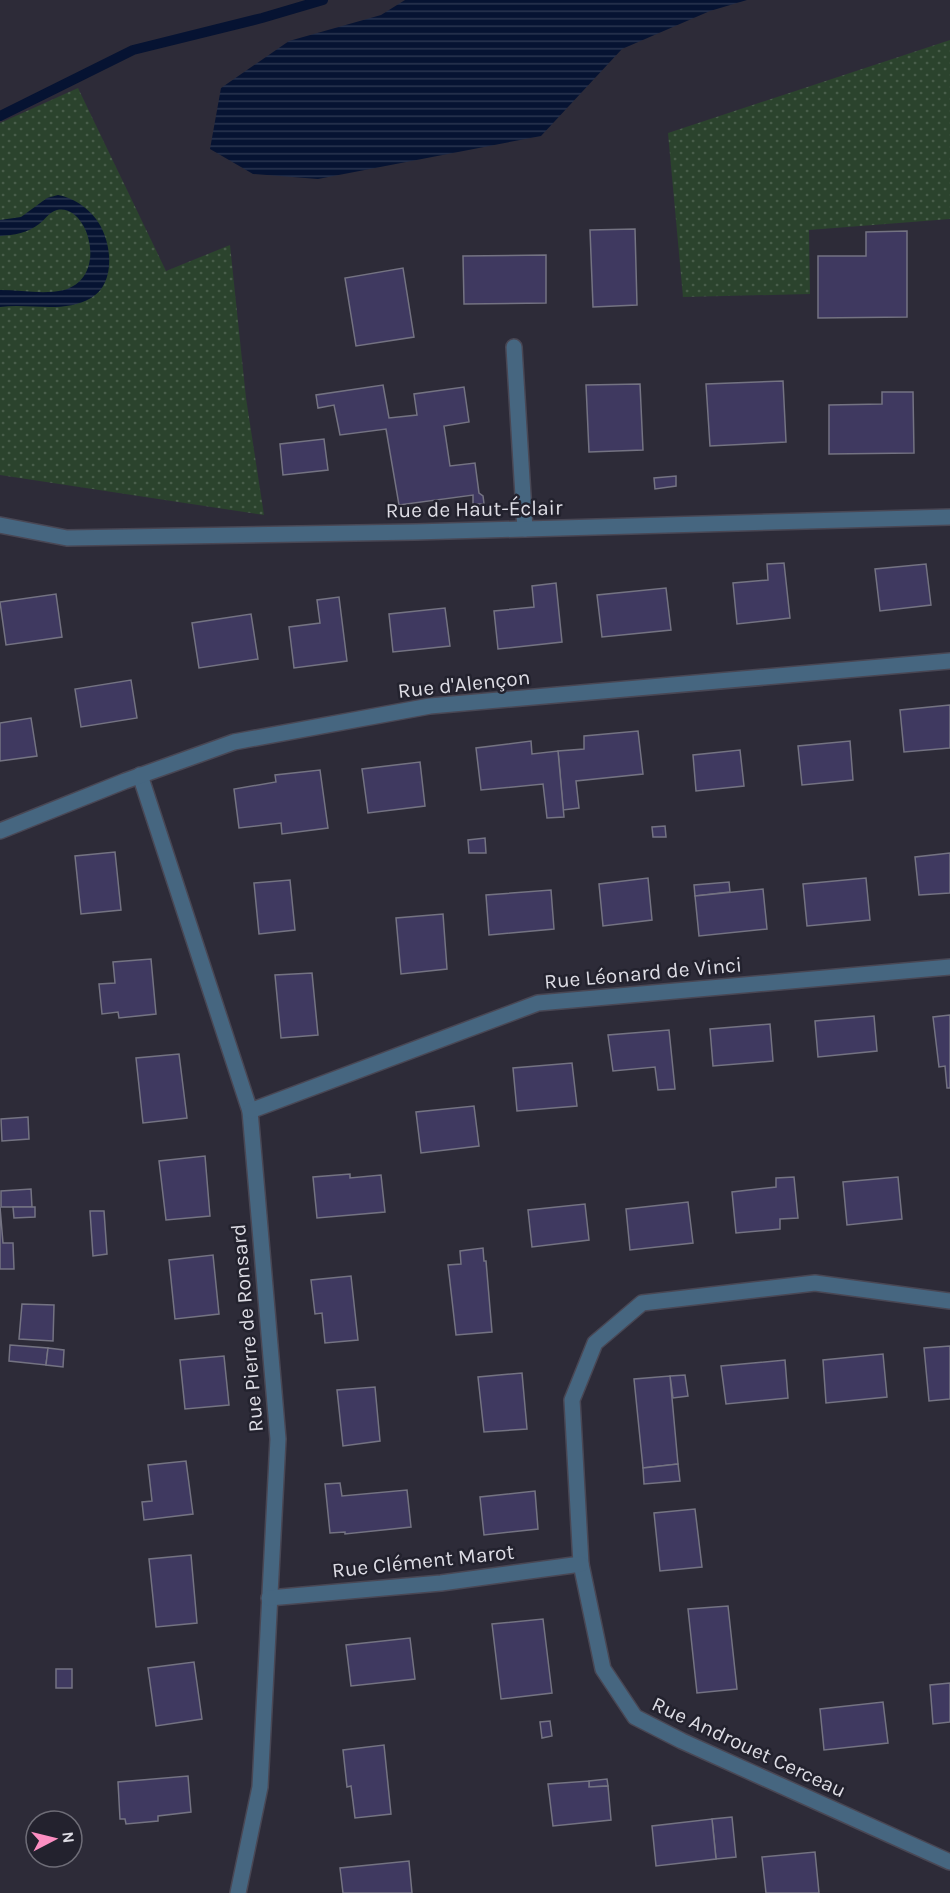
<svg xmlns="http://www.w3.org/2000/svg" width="950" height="1893" viewBox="0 0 950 1893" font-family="Karla,sans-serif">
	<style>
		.green { fill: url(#green-dots) }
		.water { fill: url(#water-rules) }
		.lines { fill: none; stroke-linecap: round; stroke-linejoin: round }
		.stream { stroke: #061332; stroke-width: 10 }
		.building { fill: #3f3960; stroke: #747382; stroke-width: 1.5 }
		.street-casing { stroke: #494754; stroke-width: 18 }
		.street { stroke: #466680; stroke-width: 15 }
		.labels { text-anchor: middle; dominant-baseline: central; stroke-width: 5; stroke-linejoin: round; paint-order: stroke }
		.street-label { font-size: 21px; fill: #dedde5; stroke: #23222e }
	</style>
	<defs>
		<pattern id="green-dots" width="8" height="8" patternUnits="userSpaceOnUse" patternTransform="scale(1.5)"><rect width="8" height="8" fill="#2b432d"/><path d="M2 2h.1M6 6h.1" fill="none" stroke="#495e4b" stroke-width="1.8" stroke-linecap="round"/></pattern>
		<pattern id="water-rules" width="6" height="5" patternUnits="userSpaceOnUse" patternTransform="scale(1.5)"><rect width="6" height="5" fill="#061332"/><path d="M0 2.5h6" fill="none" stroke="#2a3550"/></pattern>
	</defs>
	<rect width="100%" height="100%" fill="#2d2b38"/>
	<g class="green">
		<polygon points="950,40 950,219 809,230 810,294 683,297 668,133"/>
		<polygon points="78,88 166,271 230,245 246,398 264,515 0,475 0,123"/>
	</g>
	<g class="water">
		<polygon points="405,0 747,0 710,11 622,49 541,136 318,179 253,174 210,149 221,88 289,41 381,15"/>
		<path d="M58 195C73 198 86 206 96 219 112 240 117 283 91 298 64 314 30 303 0 307V290C22 290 43 295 64 290 110 277 88 203 57 210 49 212 45 220 39 224 28 233 14 235 0 236V220L21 217 47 198Z"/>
	</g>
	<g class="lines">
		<polyline class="stream" points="0,116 133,50 262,18 323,0"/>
	</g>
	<g class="building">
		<polygon points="635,229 637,305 593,307 590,230"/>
		<polygon points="907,231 907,317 818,318 818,256 866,256 866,232"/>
		<polygon points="546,255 546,303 464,304 463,256"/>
		<polygon points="403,268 414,337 356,346 345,278"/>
		<polygon points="783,381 786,442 710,446 706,384"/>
		<polygon points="640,384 643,450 589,452 586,385"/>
		<polygon points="383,385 389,418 417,415 414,394 464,387 469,422 444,426 450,466 475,463 479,493 483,496 484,504 473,504 473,495 399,505 386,429 340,435 334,405 318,408 316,395"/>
		<polygon points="882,392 913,392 914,453 829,454 829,405 882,404"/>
		<polygon points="324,439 328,470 283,475 280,444"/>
		<polygon points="676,476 676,486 655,489 654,478"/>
		<polygon points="784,563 790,618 737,624 733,583 768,580 767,564"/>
		<polygon points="926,564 931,605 880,611 875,569"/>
		<polygon points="556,583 562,642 498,649 494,611 534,607 532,586"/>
		<polygon points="666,588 671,630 602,637 597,595"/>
		<polygon points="56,594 62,637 6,645 0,602"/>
		<polygon points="339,597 347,661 294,668 289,627 320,623 317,600"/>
		<polygon points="445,608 450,646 393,652 389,614"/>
		<polygon points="251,614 258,659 199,668 192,623"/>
		<polygon points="131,680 137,718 81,727 75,689"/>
		<polygon points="950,705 950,748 904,752 900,710"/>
		<polygon points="31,718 37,756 0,761 0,723"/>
		<polygon points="638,731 643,774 576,781 579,808 563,810 558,751 584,749 584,736"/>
		<polygon points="531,741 532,754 558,751 564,817 547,818 543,784 481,790 476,748"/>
		<polygon points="850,741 853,780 802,785 798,746"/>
		<polygon points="740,750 744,786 696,791 693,755"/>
		<polygon points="420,762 425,806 368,813 362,769"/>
		<polygon points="320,770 328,828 282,834 281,823 239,828 234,789 276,782 275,775"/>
		<polygon points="665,826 666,837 653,837 652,827"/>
		<polygon points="485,838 486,853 469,853 468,840"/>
		<polygon points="115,852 121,910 81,914 75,856"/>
		<polygon points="950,853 950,893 919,895 915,857"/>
		<polygon points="648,878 652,920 603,926 599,884"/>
		<polygon points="866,878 870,920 807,926 803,884"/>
		<polygon points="290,880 295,930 259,934 254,883"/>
		<polygon points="729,882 730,892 695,896 694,885"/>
		<polygon points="763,889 767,929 699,936 695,896"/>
		<polygon points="551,890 554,929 489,935 486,895"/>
		<polygon points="443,914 447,969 401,974 396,918"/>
		<polygon points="151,959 156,1014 119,1018 118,1012 102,1014 99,984 115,983 113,962"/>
		<polygon points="312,973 318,1035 281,1038 275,975"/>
		<polygon points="950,1015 950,1088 947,1088 945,1066 939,1067 933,1017"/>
		<polygon points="874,1016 877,1051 818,1057 815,1021"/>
		<polygon points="770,1024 773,1061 713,1066 710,1029"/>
		<polygon points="669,1030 675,1089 658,1090 655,1067 613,1071 608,1035"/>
		<polygon points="179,1054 187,1118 143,1123 136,1058"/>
		<polygon points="572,1063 577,1106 517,1111 513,1068"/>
		<polygon points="474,1106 479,1146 421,1153 416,1112"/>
		<polygon points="28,1117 29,1139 2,1141 1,1119"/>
		<polygon points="205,1156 210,1216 166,1220 159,1161"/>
		<polygon points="350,1174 350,1178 381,1175 385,1212 317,1218 313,1177"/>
		<polygon points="794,1177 798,1218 780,1219 780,1229 736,1233 732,1192 776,1187 776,1178"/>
		<polygon points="898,1177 902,1219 847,1225 843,1182"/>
		<polygon points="31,1189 32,1207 1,1207 1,1191"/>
		<polygon points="688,1202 693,1243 630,1250 626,1209"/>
		<polygon points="585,1204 589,1240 532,1247 528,1210"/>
		<polygon points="0,1207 3,1243 13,1243 14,1269 0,1269"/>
		<polygon points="13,1207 35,1207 35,1217 14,1218"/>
		<polygon points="90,1211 104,1211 107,1254 93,1256"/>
		<polygon points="483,1248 484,1261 486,1261 492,1332 456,1335 448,1265 461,1264 460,1251"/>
		<polygon points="213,1255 219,1314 175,1319 169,1260"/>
		<polygon points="351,1276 358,1340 325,1343 322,1313 315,1314 311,1280"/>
		<polygon points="22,1304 54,1305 53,1341 19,1339"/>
		<polygon points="10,1345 48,1348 46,1365 9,1361"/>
		<polygon points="950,1346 950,1399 929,1401 924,1348"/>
		<polygon points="48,1348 64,1350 63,1367 46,1365"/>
		<polygon points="883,1354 887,1397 826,1403 823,1360"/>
		<polygon points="224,1356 229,1405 185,1409 180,1360"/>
		<polygon points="785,1360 788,1398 726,1404 721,1366"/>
		<polygon points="522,1373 527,1429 484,1432 478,1377"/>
		<polygon points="685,1375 688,1396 673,1398 670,1376"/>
		<polygon points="670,1376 678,1464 643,1468 634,1379"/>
		<polygon points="375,1387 380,1441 343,1446 337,1390"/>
		<polygon points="186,1461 193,1514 144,1520 142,1502 152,1501 148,1465"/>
		<polygon points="678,1464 680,1481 644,1484 643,1468"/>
		<polygon points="340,1483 342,1496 407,1490 411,1527 345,1534 345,1532 330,1533 325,1484"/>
		<polygon points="535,1491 538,1529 484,1535 480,1497"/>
		<polygon points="695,1509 702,1567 660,1571 654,1513"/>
		<polygon points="191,1555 197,1623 156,1627 149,1559"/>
		<polygon points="728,1606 737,1689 697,1693 688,1609"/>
		<polygon points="543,1619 552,1693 501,1699 492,1624"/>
		<polygon points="410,1638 415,1679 351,1686 346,1645"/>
		<polygon points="194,1662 202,1719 156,1726 148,1668"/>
		<rect x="56" y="1669" width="16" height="19"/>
		<polygon points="950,1683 950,1722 933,1724 930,1685"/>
		<polygon points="883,1702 888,1743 824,1750 820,1709"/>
		<polygon points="550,1721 552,1736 542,1738 540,1722"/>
		<polygon points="384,1745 391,1814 355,1818 351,1786 347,1787 343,1750"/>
		<polygon points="188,1776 191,1812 158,1816 158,1821 126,1824 125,1819 120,1819 118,1782"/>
		<polygon points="607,1779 608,1786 589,1787 589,1781"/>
		<polygon points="589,1781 589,1787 608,1786 611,1820 553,1826 548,1784"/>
		<polygon points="732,1817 736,1857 716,1859 712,1819"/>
		<polygon points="712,1819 716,1859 656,1866 652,1826"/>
		<polygon points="815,1852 819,1893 766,1893 762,1857"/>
		<polygon points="409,1861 412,1893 343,1893 340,1868"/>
	</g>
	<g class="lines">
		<g class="street-casing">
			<g id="street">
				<polyline points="514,347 525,529"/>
				<polyline points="0,525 67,538 415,532 950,517"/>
				<polyline points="140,775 250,1111 278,1439 260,1787 238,1893"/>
				<polyline points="0,831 125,781 234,742 430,706 950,661"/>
				<polyline points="250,1111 538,1003 950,967"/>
				<polyline points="950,1301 815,1283 642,1303 595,1343 572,1400 581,1564 603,1669 635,1717 682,1741 950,1862"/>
				<polyline points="269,1598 441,1583 581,1564"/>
			</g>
		</g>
		<use href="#street" class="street"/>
	</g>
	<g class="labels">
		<g class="street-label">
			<text transform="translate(474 509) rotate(-1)">Rue de Haut-Éclair</text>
			<text transform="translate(464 684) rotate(-6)">Rue d'Alençon</text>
			<text transform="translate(643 973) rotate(-5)">Rue Léonard de Vinci</text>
			<text transform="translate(247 1328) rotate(-95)">Rue Pierre de Ronsard</text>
			<text transform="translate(423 1561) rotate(-6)">Rue Clément Marot</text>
			<text transform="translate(749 1747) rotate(25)">Rue Androuet Cerceau</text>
		</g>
	</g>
	<g transform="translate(54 1839) rotate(83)"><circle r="28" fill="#23222e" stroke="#6e6d77" stroke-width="1.5"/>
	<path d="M0-4.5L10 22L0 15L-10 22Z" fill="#fc8fc2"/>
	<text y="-9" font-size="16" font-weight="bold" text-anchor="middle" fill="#dedde5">N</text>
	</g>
</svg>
